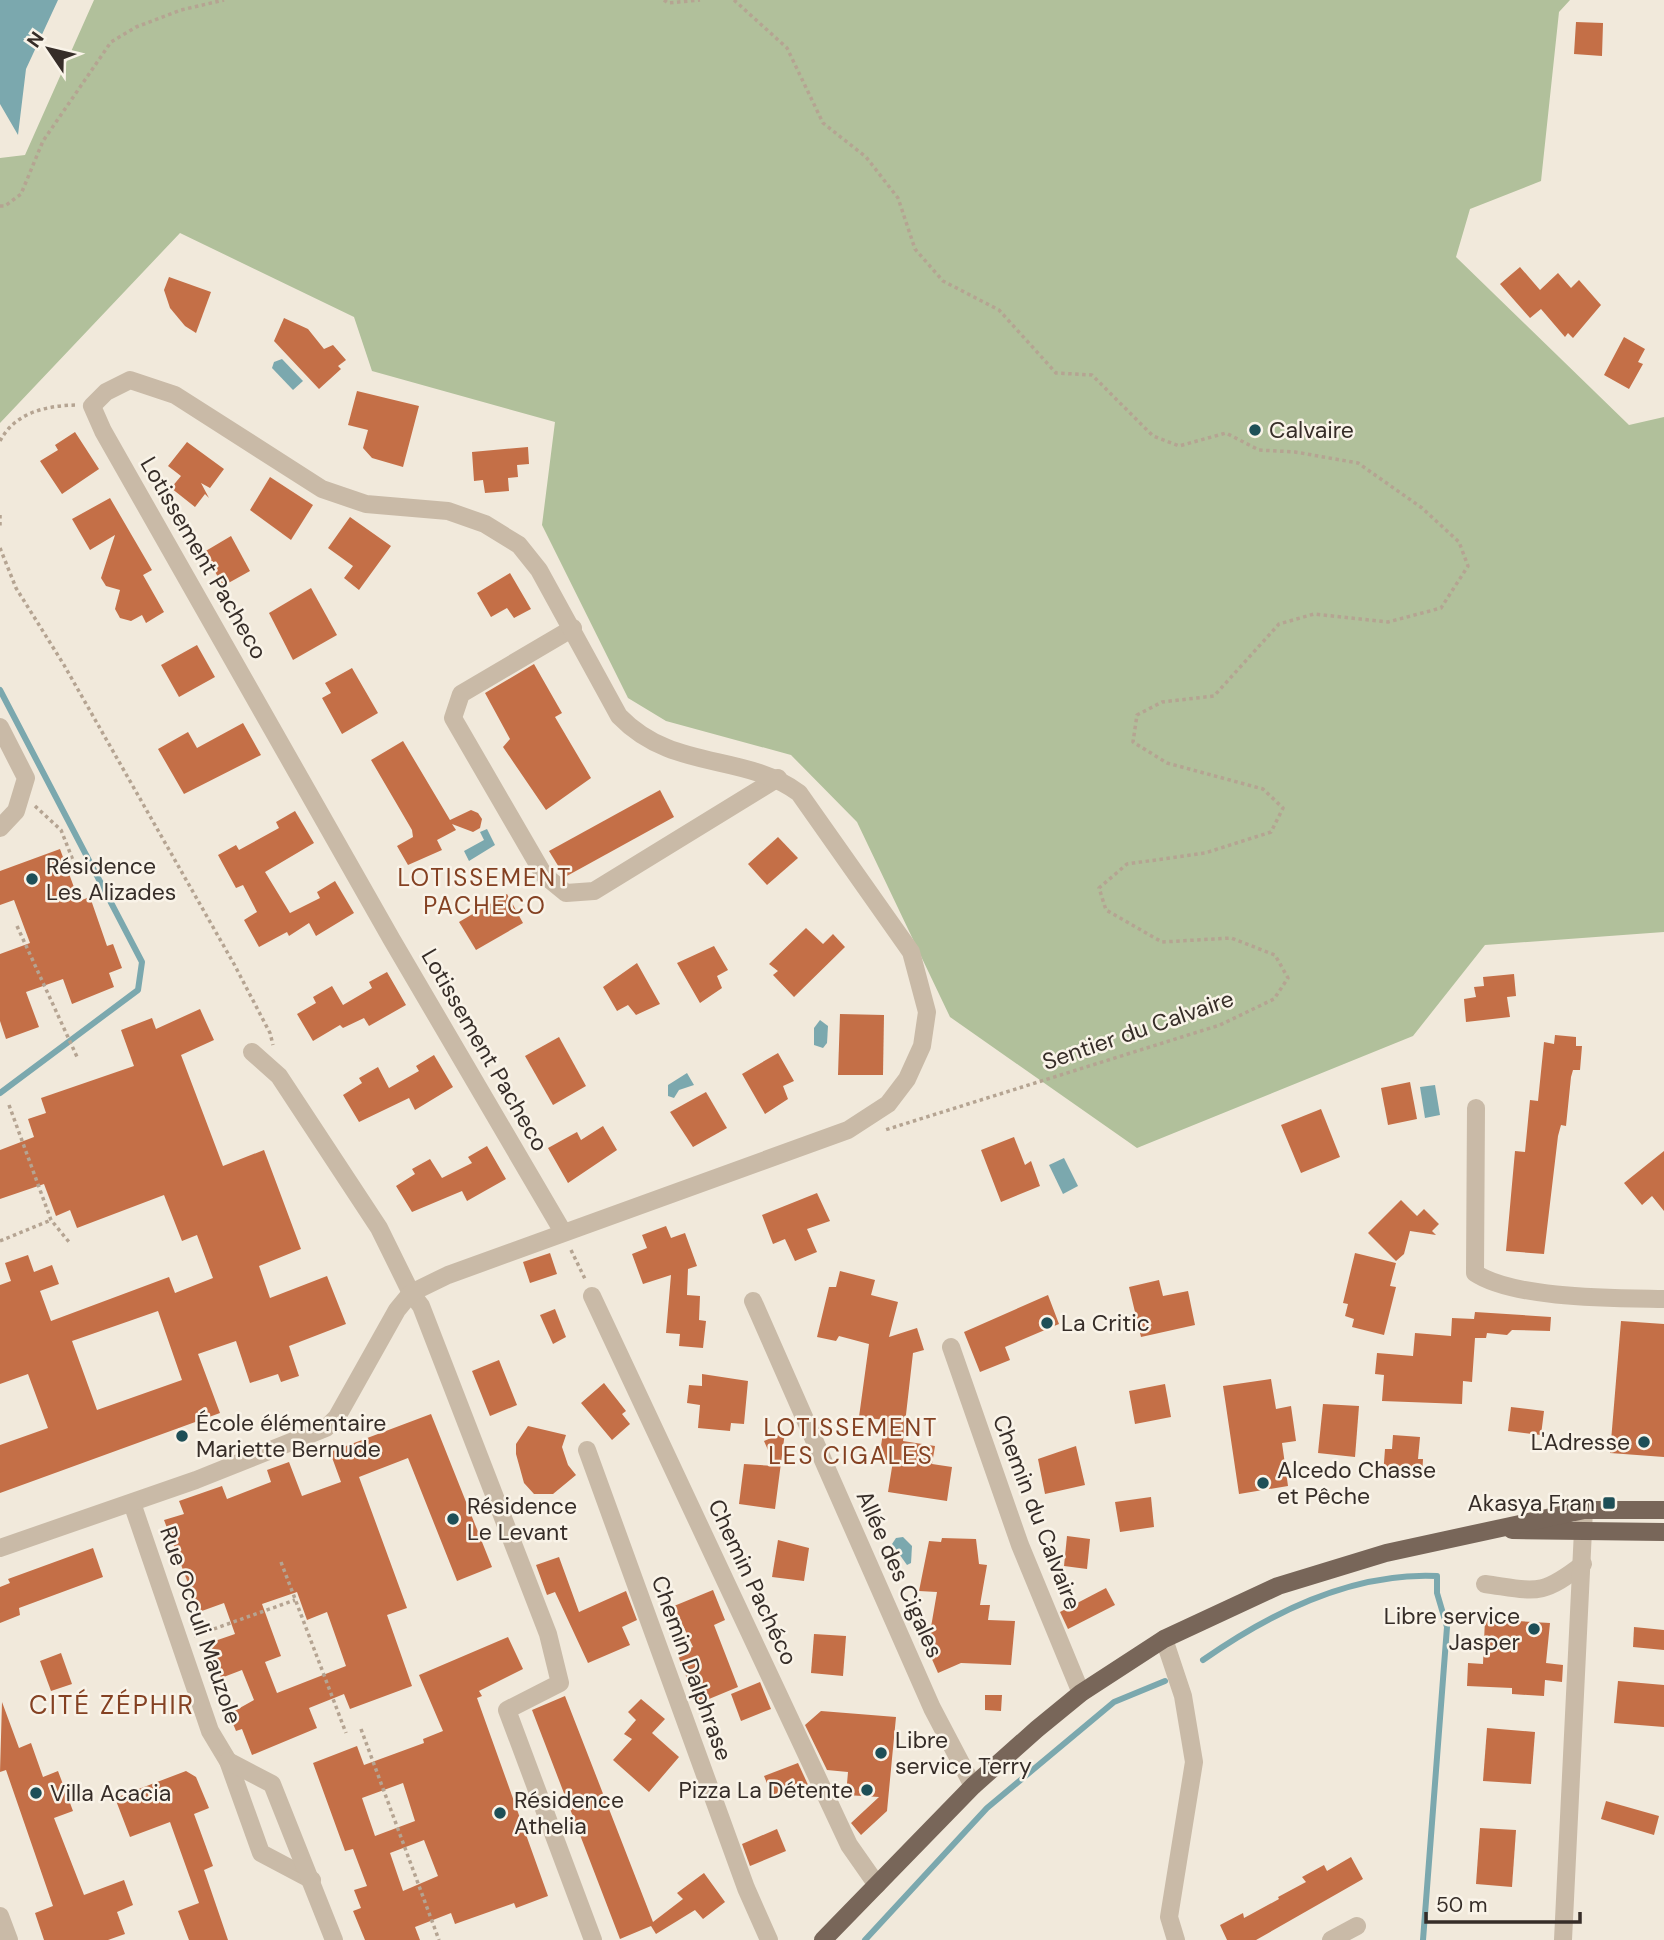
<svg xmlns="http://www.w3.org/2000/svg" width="1664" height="1940" viewBox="0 0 1664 1940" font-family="'DM Sans',sans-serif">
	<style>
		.green { fill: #b1c09b }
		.water { fill: #7ba8ae }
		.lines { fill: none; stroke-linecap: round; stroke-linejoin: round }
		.stream { stroke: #7ba8ae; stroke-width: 6 }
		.building { fill: #c46f47; fill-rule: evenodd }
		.path { stroke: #b5a492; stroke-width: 3.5; stroke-dasharray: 3.5 3.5; stroke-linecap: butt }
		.minor { stroke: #c9baa7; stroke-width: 18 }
		.major { stroke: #786659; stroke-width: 18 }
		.poi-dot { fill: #1e4f57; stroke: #f9f3e8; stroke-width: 2.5 }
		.labels { text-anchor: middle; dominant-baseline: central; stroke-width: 5; stroke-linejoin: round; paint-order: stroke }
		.poi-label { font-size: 23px; fill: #362d28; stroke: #f9f3e8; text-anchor: start }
		.street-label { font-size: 23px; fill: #362d28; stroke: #f9f3e8 }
		.neighbourhood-label { font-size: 24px; letter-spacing: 2px; fill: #844122; stroke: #f9f3e8 }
		.quarter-label { font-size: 26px; letter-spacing: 2px; fill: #844122; stroke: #f9f3e8 }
	</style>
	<rect width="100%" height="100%" fill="#f1e9db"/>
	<polygon class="green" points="94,0 1570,0 1559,12 1541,181 1470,209 1456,257 1629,425 1664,417 1664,932 1485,945 1413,1036 1137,1148 950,1017 857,822 791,755 666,721 628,698 542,525 555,422 372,371 354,317 180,233 0,423 0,158 25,155"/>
	<g class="water">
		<polygon points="0,0 58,0 26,69 18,135 0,104"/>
		<polygon points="282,359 303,381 293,390 272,368 274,362"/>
		<polygon points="487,829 495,845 469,861 464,851 484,840 480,832"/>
		<polygon points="820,1020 828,1026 827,1043 823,1048 814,1045 814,1028"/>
		<polygon points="687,1073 694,1085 679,1090 674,1098 668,1096 668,1085"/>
		<polygon points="1435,1085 1440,1115 1425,1118 1420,1087"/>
		<polygon points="1064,1158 1078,1186 1063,1194 1049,1165"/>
		<polygon points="903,1537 912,1546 911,1563 907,1565 892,1544 896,1538"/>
	</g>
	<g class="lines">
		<g class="stream">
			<polyline points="0,690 142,962 138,990 0,1093"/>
			<path d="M1203 1660C1270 1613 1353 1572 1437 1576V1593L1447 1627 1423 1940"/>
			<polyline points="865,1940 987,1808 1114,1702 1165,1681"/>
		</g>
	</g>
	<g class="building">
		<polygon points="1576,22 1603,23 1602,56 1574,54"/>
		<polygon points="1520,267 1540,290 1558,273 1571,288 1579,280 1601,305 1573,338 1568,333 1565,337 1541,309 1530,318 1500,284"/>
		<polygon points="169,277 211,292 196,333 185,326 170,308 164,290"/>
		<polygon points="284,318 308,329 324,349 333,345 346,360 338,366 341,369 319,389 274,341"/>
		<polygon points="1624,337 1645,349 1638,362 1643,364 1629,389 1604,375"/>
		<polygon points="357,391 419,406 403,467 372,458 363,448 368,430 348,425"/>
		<polygon points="75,432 99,469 62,494 40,461 58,450 55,445"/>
		<polygon points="187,442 224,469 210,488 201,483 209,498 205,494 195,507 171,488 181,476 168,466"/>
		<polygon points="528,447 529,464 517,465 518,477 508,478 509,491 485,493 483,480 474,481 472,452"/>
		<polygon points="270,477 313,505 291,540 250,510"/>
		<polygon points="110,498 152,570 143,575 164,612 146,623 142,615 131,621 120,618 115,609 120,590 106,586 101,578 115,535 90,550 72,519"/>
		<polygon points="350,517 391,546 359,590 344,578 353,566 328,548"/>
		<polygon points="231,536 250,571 223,586 204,552"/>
		<polygon points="510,573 531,609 514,618 507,608 491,617 477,593"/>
		<polygon points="311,588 337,635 293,660 269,613"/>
		<polygon points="197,645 215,677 179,697 161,665"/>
		<polygon points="534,664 562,713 555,717 591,778 546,810 503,747 510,739 485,693"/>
		<polygon points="352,668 378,713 342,734 322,698 331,693 325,683"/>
		<polygon points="243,723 261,755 184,794 158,749 188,732 197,748"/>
		<polygon points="403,741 450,820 471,810 478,813 482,819 480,828 473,832 452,824 456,830 437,840 442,850 408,865 397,846 413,837 412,830 371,760"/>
		<polygon points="660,790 674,817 565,877 549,851"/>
		<polygon points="295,811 314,843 265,872 290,913 320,898 317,892 335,881 354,913 316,936 309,923 289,936 287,932 259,947 244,920 257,912 243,885 236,888 218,855 236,845 239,850 279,828 276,822"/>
		<polygon points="778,837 798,858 767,885 748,864"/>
		<polygon points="60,849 79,901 90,897 107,946 113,944 122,968 109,973 114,987 72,1004 63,979 26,992 39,1027 6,1039 0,1021 0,954 30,943 14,900 0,905 0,871"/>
		<polygon points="507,894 523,923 476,950 459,922"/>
		<polygon points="806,928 823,944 833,934 845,947 794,997 773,975 778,971 769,964"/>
		<polygon points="714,946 728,970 717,976 722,988 700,1003 677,963"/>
		<polygon points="637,963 660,1004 636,1015 628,1005 617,1011 603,987"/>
		<polygon points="387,972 406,1005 369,1026 364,1018 343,1028 340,1025 313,1041 297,1014 316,1003 313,997 332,986 343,1005 372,988 369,982"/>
		<polygon points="1514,974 1516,996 1507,997 1510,1017 1466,1022 1464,999 1476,997 1474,987 1484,986 1483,977"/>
		<path d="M200 1009 214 1040 181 1055 223 1166 264 1150 301 1249 259 1266 270 1298 327 1276 346 1324 289 1346 299 1376 281 1382 278 1374 250 1383 236 1341 198 1354 220 1413 0 1493V1445L48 1428 28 1374 0 1384V1285L11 1281 5 1263 28 1255 34 1272 52 1265 59 1284 40 1291 51 1321 169 1277 175 1293 213 1278 197 1235 182 1241 164 1195 77 1228 70 1210 56 1216 44 1184 0 1199V1150L34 1137 28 1119 46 1113 41 1098 134 1066 121 1030 152 1018 156 1029ZM158 1311 182 1380 97 1410 72 1341Z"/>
		<polygon points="840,1014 884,1015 883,1075 838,1075"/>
		<polygon points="1555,1035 1576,1037 1576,1046 1582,1046 1580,1070 1573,1070 1571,1077 1566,1126 1561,1125 1558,1136 1544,1254 1506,1251 1515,1151 1525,1152 1530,1100 1538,1101 1544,1042 1554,1044"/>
		<polygon points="559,1037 586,1086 553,1105 525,1056"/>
		<polygon points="778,1053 794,1081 783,1086 788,1099 765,1114 742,1074"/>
		<polygon points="434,1055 453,1087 415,1110 409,1098 359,1122 343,1095 362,1083 359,1078 378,1067 389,1088 419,1071 416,1066"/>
		<polygon points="1410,1082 1417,1119 1388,1125 1381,1088"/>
		<polygon points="706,1092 727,1128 693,1147 670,1112"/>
		<polygon points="1321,1109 1340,1157 1301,1173 1281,1125"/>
		<polygon points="603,1126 617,1150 568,1183 548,1148 577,1132 581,1140"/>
		<polygon points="1014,1137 1025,1165 1031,1161 1040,1186 1001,1202 981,1150"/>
		<polygon points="487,1146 506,1179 467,1201 462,1191 412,1212 396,1186 415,1174 412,1169 430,1159 442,1178 472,1163 468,1157"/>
		<polygon points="1664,1151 1664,1211 1652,1196 1642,1205 1624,1183"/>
		<polygon points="817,1193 830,1221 807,1229 817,1252 795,1261 785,1239 773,1244 762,1215"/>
		<polygon points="1401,1200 1417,1216 1424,1209 1439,1224 1432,1231 1436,1235 1410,1231 1404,1254 1396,1261 1368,1233"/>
		<polygon points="666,1226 671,1238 685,1233 697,1266 688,1269 687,1295 700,1296 699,1320 706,1321 703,1348 679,1346 680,1334 666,1333 671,1275 643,1284 632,1254 647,1248 642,1235"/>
		<polygon points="550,1253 557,1274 530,1283 523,1262"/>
		<polygon points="1355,1253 1396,1263 1390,1286 1396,1287 1384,1335 1352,1327 1354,1319 1345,1316 1348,1304 1343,1303"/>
		<polygon points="840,1271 875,1280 871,1295 898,1302 889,1337 917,1328 924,1350 913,1353 903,1441 935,1446 932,1464 952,1467 947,1501 888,1492 893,1461 879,1459 885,1420 859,1417 869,1344 839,1336 836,1341 817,1337 829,1287 836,1287"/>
		<polygon points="1159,1280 1163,1296 1188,1291 1195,1325 1141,1337 1129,1287"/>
		<polygon points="1048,1295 1059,1324 1005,1347 1010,1360 980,1372 964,1332"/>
		<polygon points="555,1309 566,1337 553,1344 540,1315"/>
		<polygon points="1475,1312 1551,1317 1550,1331 1512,1330 1507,1335 1487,1333 1486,1338 1475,1338 1472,1382 1463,1381 1462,1404 1382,1401 1384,1375 1375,1374 1377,1353 1413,1356 1415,1333 1451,1336 1452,1318 1474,1319"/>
		<polygon points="1621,1321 1664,1324 1664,1457 1610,1453"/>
		<polygon points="499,1360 517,1405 490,1416 472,1371"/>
		<polygon points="702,1374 748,1381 744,1424 731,1423 730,1431 698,1428 700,1405 687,1403 689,1385 702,1386"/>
		<polygon points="1271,1379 1276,1409 1291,1406 1296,1441 1282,1443 1288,1486 1239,1494 1223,1386"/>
		<polygon points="604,1383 626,1411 622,1414 630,1424 612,1440 581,1403"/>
		<polygon points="1165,1384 1171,1417 1135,1424 1129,1391"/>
		<polygon points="1323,1404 1359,1406 1355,1457 1318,1453"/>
		<polygon points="1511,1407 1544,1411 1541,1435 1508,1431"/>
		<path d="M431 1414 492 1567 457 1581 408 1458 359 1477 407 1608 387 1615 412 1686 350 1709 344 1694 309 1708 317 1728 252 1755 242 1729 236 1731 229 1714 254 1700 242 1670 221 1678 209 1643 235 1634 224 1603 199 1612 164 1520 184 1514 179 1501 222 1486 227 1499 271 1482 267 1470 289 1462 302 1496 341 1482 330 1452ZM297 1592 307 1620 327 1612 346 1666 277 1693 265 1662 281 1656 262 1604Z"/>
		<polygon points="528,1426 566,1435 562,1447 568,1465 576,1475 553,1494 534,1494 524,1483 516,1454 516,1444"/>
		<polygon points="785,1432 775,1509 739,1504 744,1464 775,1466 764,1441"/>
		<polygon points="1393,1435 1420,1437 1418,1459 1423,1459 1422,1478 1383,1476 1385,1449 1392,1449"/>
		<polygon points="1076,1446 1085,1485 1045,1494 1038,1459"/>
		<polygon points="1151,1497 1154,1527 1120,1532 1115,1502"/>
		<polygon points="1067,1536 1090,1539 1087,1569 1064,1566"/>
		<polygon points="942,1538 976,1539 979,1564 987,1565 980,1605 990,1605 988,1620 1015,1621 1011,1665 961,1663 938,1673 920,1632 931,1627 937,1592 919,1591 929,1541 941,1542"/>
		<polygon points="778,1540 809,1548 804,1581 772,1577"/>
		<polygon points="93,1548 103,1577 19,1608 20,1615 0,1623 0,1587 10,1583 8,1579"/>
		<polygon points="559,1557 579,1612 626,1591 637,1620 622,1627 630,1645 588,1663 555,1592 547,1595 536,1565"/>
		<polygon points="1106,1588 1115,1605 1068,1629 1060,1612"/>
		<polygon points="713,1590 725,1620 714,1625 738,1687 697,1704 677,1653 693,1647 674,1606"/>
		<polygon points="1485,1619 1550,1623 1546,1663 1563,1665 1562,1682 1545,1680 1544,1696 1512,1694 1512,1688 1467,1686 1468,1663 1483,1664"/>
		<polygon points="1634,1627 1664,1630 1664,1650 1633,1647"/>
		<polygon points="814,1634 846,1636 843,1676 811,1673"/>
		<path d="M508 1637 523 1669 479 1691 482 1696 477 1698 548 1896 516 1908 514 1903 455 1924 451 1913 415 1927 420 1940H365L353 1911 361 1908 354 1890 367 1886 353 1849 345 1851 313 1763 357 1746 364 1765 424 1743 423 1739 443 1731 419 1675ZM403 1783 415 1821 375 1836 362 1798ZM424 1840 438 1876 403 1891 390 1853Z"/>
		<polygon points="61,1653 72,1684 51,1691 40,1661"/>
		<polygon points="1618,1681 1664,1685 1664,1727 1614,1723"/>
		<polygon points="760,1682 771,1709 741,1721 731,1694"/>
		<polygon points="985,1695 1002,1695 1001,1711 985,1710"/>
		<polygon points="565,1696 653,1922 683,1899 677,1893 704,1873 725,1902 703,1919 695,1910 656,1934 651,1926 620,1939 532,1710"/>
		<polygon points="641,1699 665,1719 652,1733 679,1757 649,1792 613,1760 632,1739 624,1734 636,1720 628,1712"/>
		<polygon points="2,1702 19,1748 31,1743 43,1777 58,1771 73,1811 54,1818 84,1895 124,1880 133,1905 117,1912 125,1934 108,1940 44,1940 35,1913 53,1906 6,1770 0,1772"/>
		<polygon points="821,1711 896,1717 887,1811 861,1835 851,1823 879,1797 846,1795 848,1772 827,1770 805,1725"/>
		<polygon points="1487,1728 1535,1732 1531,1784 1483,1781"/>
		<polygon points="798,1763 809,1787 774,1800 764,1776"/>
		<polygon points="186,1771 196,1777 209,1808 194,1814 213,1866 204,1870 228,1940 189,1940 178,1911 199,1903 170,1822 130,1837 115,1798"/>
		<polygon points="1606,1801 1659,1816 1654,1835 1601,1819"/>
		<polygon points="1480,1828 1516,1830 1512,1887 1476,1884"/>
		<polygon points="777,1829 786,1851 750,1866 742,1844"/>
		<polygon points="1351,1857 1363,1879 1256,1940 1227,1940 1220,1925 1243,1913 1244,1918 1279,1899 1278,1897 1306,1882 1302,1877 1324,1865 1327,1871"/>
	</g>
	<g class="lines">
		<g class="path">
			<polyline points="664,0 668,3 700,0"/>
			<polyline points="734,0 787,48 823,123 866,157 898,198 915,249 943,281 999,310 1056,373 1092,375 1153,436 1179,446 1226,433 1259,450 1295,452 1358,463 1422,508 1459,542 1468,566 1441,608 1388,622 1314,614 1279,624 1214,696 1162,702 1137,715 1133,742 1167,763 1263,789 1283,808 1271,832 1205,853 1127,864 1099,888 1106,910 1162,942 1231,938 1275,955 1288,978 1274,999 1220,1025 885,1130"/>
			<polyline points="0,206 5,206 21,194 43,141 111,42 136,27 181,10 224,0"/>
			<path d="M0 441C15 413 44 406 75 405"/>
			<polyline points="0,515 0,526"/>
			<polyline points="0,548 16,588 64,665 234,964 270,1033 273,1045"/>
			<polyline points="35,806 61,830 78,873"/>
			<polyline points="17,926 78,1059"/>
			<polyline points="9,1105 51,1220 69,1242"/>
			<polyline points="0,1241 51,1220"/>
			<polyline points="571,1250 586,1281"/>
			<polyline points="281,1562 346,1733"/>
			<polyline points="194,1636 295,1600"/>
			<polyline points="361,1729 439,1940"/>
		</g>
		<g class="minor">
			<polyline points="573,628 461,694 453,718 544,875 566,893 594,891 778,778"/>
			<polyline points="0,727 26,778 16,811 0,828"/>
			<polyline points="252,1052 279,1076 379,1228 411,1293 421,1306 548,1634 560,1683 507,1710 593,1940"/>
			<path d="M1476 1108 1475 1273C1514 1299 1616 1298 1664 1299"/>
			<polyline points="592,1296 849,1845 877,1885"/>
			<polyline points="753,1301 932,1708 973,1786"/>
			<polyline points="951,1347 1020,1545 1081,1693"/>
			<polyline points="587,1450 746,1888 769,1940"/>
			<polyline points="132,1503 210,1731 228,1761 261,1853 312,1880"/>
			<path d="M0 1548 196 1480 326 1428 337 1417 397 1310 411 1293 448 1275 848 1130 888 1104 907 1079 922 1046 927 1012 911 952 799 793C743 752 673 772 619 716L539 570 519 545 485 524 448 511 366 504 322 489 175 395 130 380 106 392 92 406 103 431 392 940 563 1232"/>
			<path d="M1485 1584C1536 1591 1541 1597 1583 1564"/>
			<polyline points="1164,1639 1183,1696 1194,1762 1169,1917 1176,1940"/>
			<polyline points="228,1761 272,1784 334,1940"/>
			<polyline points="0,1916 9,1940"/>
			<polyline points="1331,1940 1357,1926"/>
			<polyline points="1563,1940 1584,1510"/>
		</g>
		<g class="major">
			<polyline points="1512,1530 1664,1532"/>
			<polyline points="823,1940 973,1786 1037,1729 1081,1693 1164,1639 1278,1586 1386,1553 1584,1510 1664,1510"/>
		</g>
	</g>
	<g class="poi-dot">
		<circle cx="1255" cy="430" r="7"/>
		<circle cx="32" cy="879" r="7"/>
		<circle cx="1047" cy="1323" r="7"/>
		<circle cx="182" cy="1436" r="7"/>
		<circle cx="1644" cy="1442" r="7"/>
		<circle cx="1263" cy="1483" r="7"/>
		<rect x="1602" y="1496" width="14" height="14" rx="3.5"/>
		<circle cx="453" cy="1519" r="7"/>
		<circle cx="1534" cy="1629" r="7"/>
		<circle cx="881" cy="1753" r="7"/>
		<circle cx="867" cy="1790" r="7"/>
		<circle cx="36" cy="1793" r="7"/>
		<circle cx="500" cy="1813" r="7"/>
	</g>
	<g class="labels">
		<g class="poi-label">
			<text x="1269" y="430">Calvaire</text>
			<text x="46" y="866">Résidence<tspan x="46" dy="26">Les Alizades</tspan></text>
			<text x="1061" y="1323">La Critic</text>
			<text x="196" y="1423">École élémentaire<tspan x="196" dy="26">Mariette Bernude</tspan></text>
			<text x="1630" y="1442" text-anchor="end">L'Adresse</text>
			<text x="1277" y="1470">Alcedo Chasse<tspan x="1277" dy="26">et Pêche</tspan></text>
			<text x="1595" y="1503" text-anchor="end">Akasya Fran</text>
			<text x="467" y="1506">Résidence<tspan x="467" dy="26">Le Levant</tspan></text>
			<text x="1520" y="1616" text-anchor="end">Libre service<tspan x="1520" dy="26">Jasper</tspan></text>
			<text x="895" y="1740">Libre<tspan x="895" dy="26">service Terry</tspan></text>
			<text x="853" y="1790" text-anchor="end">Pizza La Détente</text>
			<text x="50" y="1793">Villa Acacia</text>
			<text x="514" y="1800">Résidence<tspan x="514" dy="26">Athelia</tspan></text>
		</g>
		<g class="street-label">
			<text transform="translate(204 558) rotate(60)">Lotissement Pacheco</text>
			<text transform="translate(1138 1030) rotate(-19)">Sentier du Calvaire</text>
			<text transform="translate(485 1050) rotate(60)">Lotissement Pacheco</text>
			<text transform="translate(1037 1512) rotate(69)">Chemin du Calvaire</text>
			<text transform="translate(900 1574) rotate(66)">Allée des Cigales</text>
			<text transform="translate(753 1582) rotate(65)">Chemin Pachéco</text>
			<text transform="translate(201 1625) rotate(71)">Rue Occuli Mauzole</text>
			<text transform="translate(692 1668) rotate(70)">Chemin Dalphrase</text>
		</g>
		<g class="neighbourhood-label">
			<text x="485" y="877">LOTISSEMENT<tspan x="485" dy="28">PACHECO</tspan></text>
			<text x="851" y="1427">LOTISSEMENT<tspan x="851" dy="28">LES CIGALES</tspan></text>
		</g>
		<g class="quarter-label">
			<text x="112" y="1705">CITÉ ZÉPHIR</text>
		</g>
	</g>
	<g transform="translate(49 49) rotate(305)" stroke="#f9f3e8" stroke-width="5" paint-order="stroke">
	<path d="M0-5L12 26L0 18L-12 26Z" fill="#362d28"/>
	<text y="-10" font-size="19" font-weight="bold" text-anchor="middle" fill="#362d28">N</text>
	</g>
	<path d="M1426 1912v10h154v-10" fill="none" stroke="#362d28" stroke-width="3.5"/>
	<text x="1436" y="1912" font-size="21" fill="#362d28" stroke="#f9f3e8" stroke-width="5" paint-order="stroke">50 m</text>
</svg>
